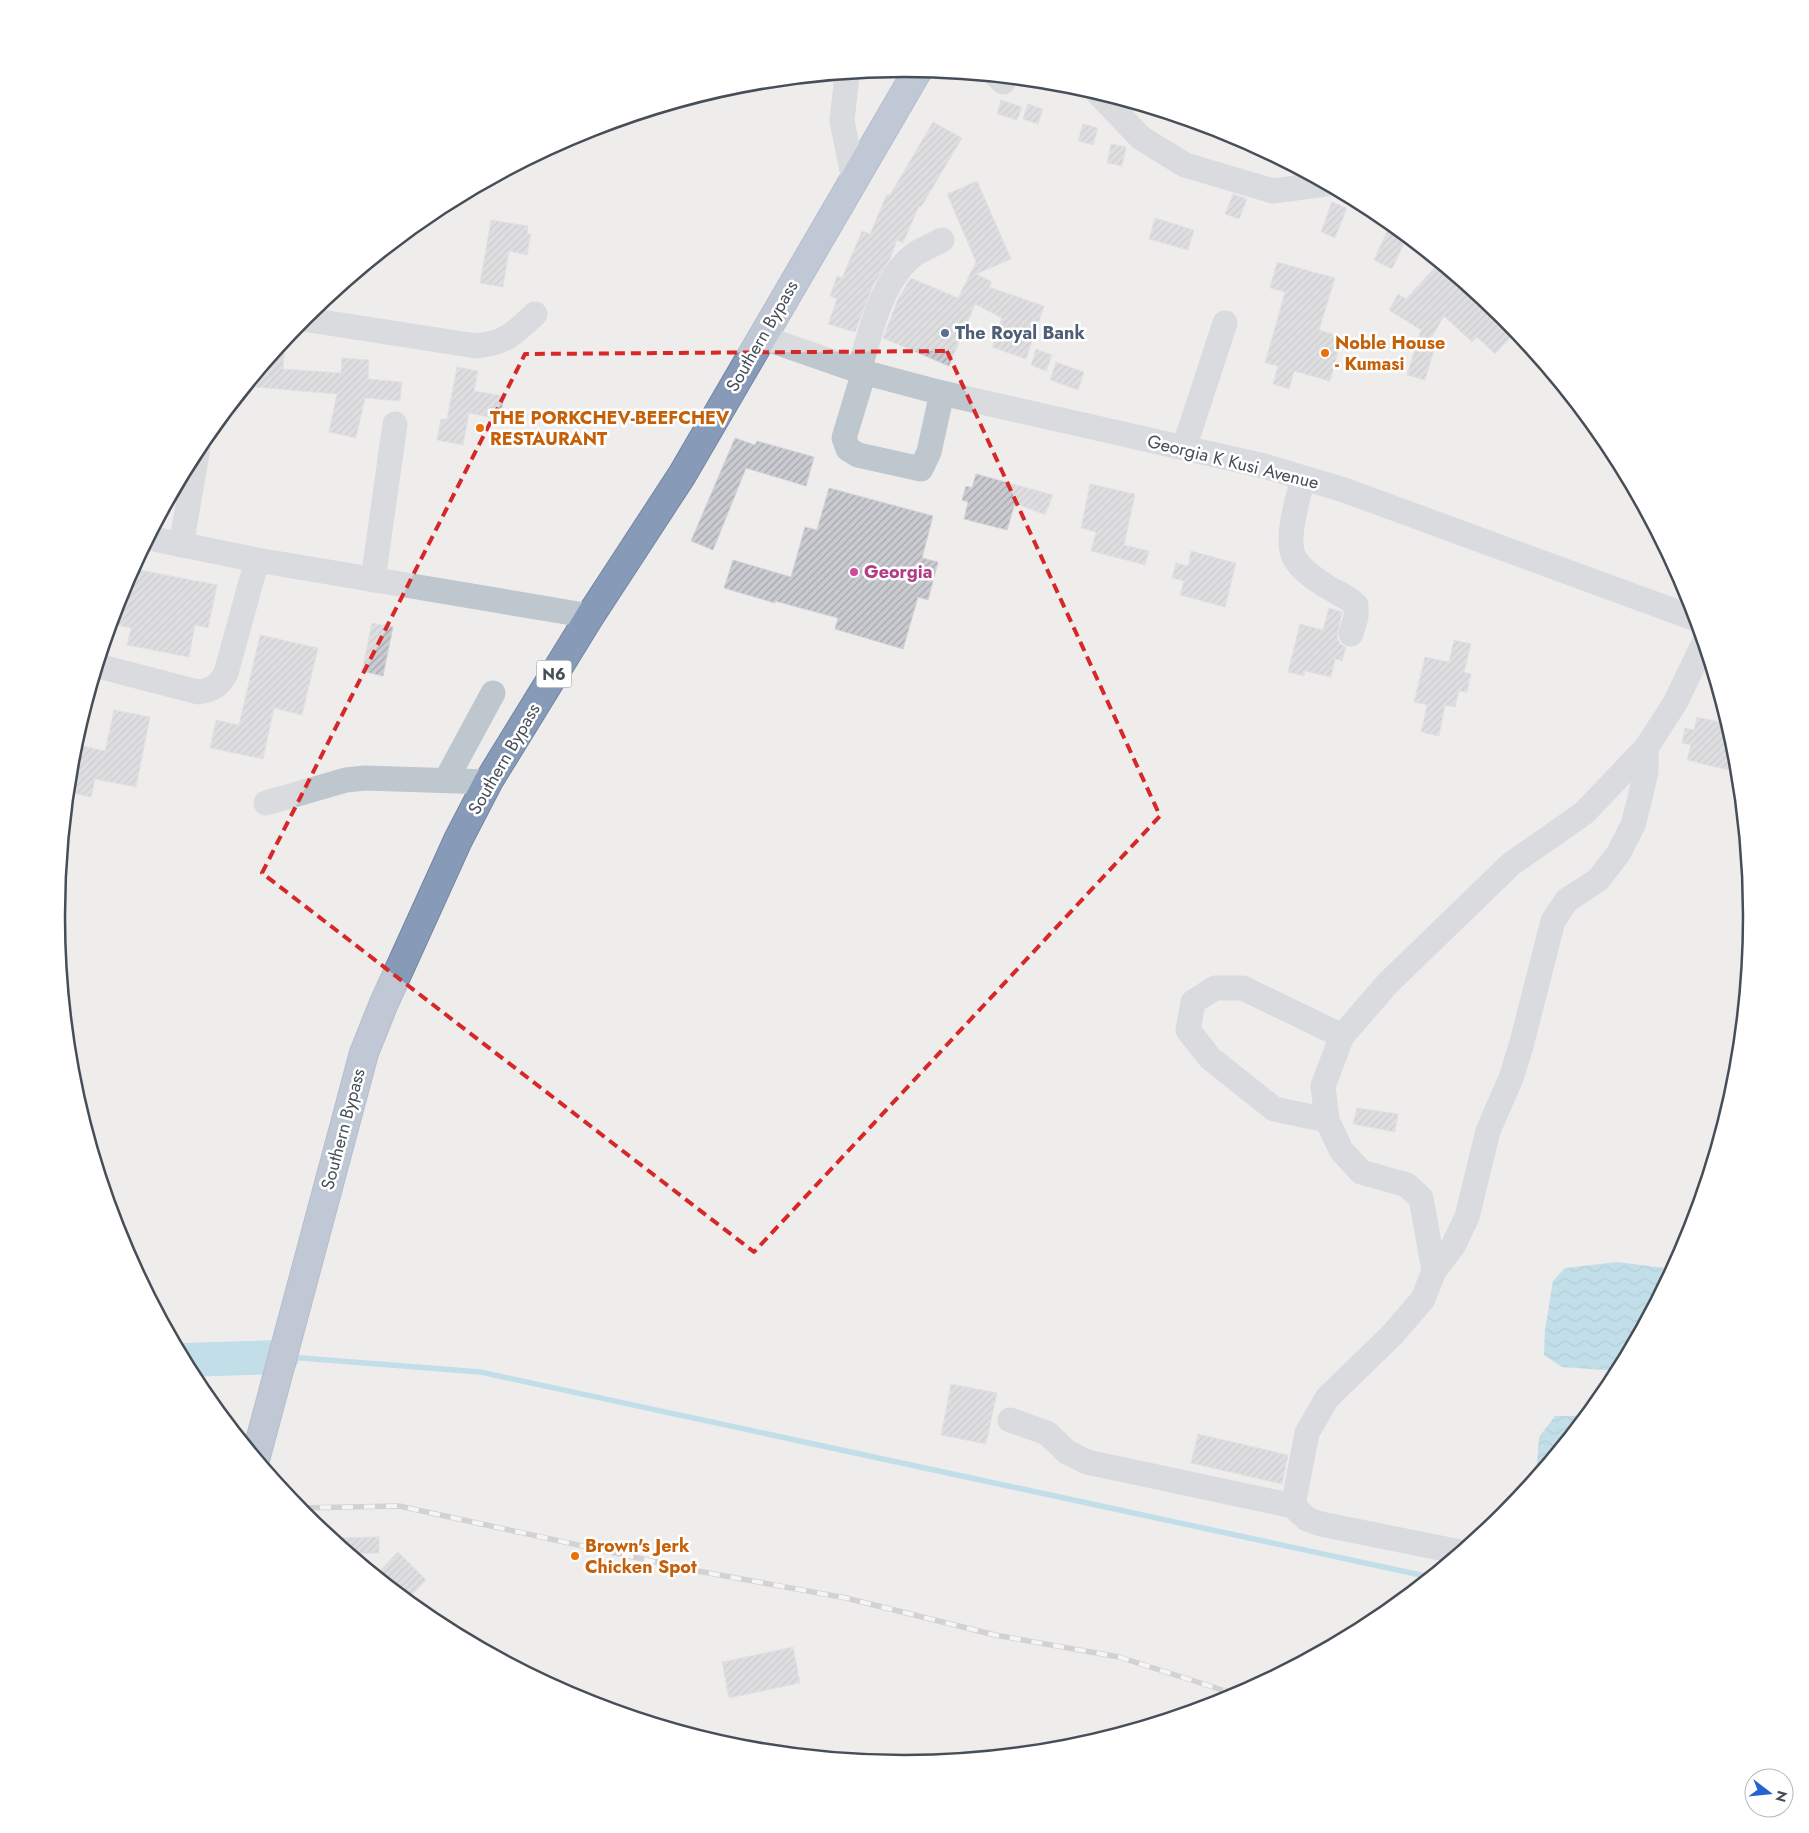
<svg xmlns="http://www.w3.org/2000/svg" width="1809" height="1833" viewBox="0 0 1809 1833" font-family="Jost,sans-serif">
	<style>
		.water { fill: url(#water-waves) }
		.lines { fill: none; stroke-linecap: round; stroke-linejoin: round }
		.stream { stroke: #8ccce5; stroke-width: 5.5 }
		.river { stroke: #8ccce5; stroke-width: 34 }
		.building { fill: url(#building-hatch); stroke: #d1d2d8 }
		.highway-casing { stroke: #7286a4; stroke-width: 30 }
		.minor { stroke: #bec6ce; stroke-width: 25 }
		.highway { stroke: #879bb8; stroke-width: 28 }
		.rail-casing { stroke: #afb1b6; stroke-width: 5.5 }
		.rail { stroke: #fff; stroke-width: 4; stroke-dasharray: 11; stroke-linecap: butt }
		.marked { fill: none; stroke: #d62828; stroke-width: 4; stroke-dasharray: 10 6; stroke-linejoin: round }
		.service-dot { fill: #5c6f8a; stroke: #fff; stroke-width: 2 }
		.food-dot { fill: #e8710a; stroke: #fff; stroke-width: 2 }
		.hotel-dot { fill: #d1479c; stroke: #fff; stroke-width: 2 }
		.labels { text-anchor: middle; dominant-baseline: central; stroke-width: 5; stroke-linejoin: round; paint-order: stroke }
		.shield { fill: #fff; stroke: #7e838a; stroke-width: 1 }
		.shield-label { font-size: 16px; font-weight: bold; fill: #464e58 }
		.service-label { font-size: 18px; font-weight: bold; fill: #4e5e75; stroke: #fff; text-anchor: start }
		.street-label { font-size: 18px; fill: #464e58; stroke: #fff }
		.food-label { font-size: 18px; font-weight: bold; fill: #c56008; stroke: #fff; text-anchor: start }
		.hotel-label { font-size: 18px; font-weight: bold; fill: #b23c85; stroke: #fff; text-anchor: start }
		.rim { fill: none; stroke: #464e58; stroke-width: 2.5 }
	</style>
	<defs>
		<pattern id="water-waves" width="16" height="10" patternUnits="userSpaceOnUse" patternTransform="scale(1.25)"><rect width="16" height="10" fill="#8ccce5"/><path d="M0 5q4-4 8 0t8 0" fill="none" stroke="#74a8bc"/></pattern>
		<pattern id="building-hatch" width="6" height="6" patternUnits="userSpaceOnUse" patternTransform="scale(1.25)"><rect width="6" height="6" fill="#cacbd1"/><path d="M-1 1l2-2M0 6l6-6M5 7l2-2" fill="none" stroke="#a6a7ac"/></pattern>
	</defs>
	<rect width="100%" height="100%" fill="#efecec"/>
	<g class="water">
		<polygon points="1617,1262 1673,1269 1619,1371 1562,1367 1544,1355 1545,1330 1553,1281 1565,1268"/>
		<polygon points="1555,1416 1587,1416 1536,1477 1539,1437"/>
	</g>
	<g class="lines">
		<polyline class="stream" points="289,1357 480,1372 1430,1577"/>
		<polyline class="river" points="184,1360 282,1357"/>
	</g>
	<g class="building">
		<polygon points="1001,100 1022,107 1017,120 997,114"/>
		<polygon points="1028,104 1043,109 1038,124 1023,119"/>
		<polygon points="933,122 962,138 921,207 919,206 903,243 897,240 890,259 873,285 855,332 828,324 837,299 830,296 837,276 842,278 862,231 870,234 887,194 890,195"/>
		<polygon points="1083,124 1098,128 1093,145 1078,141"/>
		<polygon points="1111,144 1126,147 1122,166 1107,163"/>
		<polygon points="977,181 1011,259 976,274 992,282 989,287 1044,306 1026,359 992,347 1002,318 975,304 949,366 883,338 898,299 911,278 958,298 976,262 947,194"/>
		<polygon points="1233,194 1247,199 1239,219 1225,214"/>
		<polygon points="1332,202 1347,208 1335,238 1321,232"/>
		<polygon points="1155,218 1194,230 1188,250 1149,239"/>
		<polygon points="491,220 528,226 527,234 531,234 527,255 509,251 503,287 480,283"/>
		<polygon points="1389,227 1407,237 1392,269 1374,260"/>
		<polygon points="1277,262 1335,278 1319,330 1342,337 1330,381 1294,371 1289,389 1273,384 1278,366 1265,363 1285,292 1270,288"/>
		<polygon points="1439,263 1499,313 1493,320 1511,337 1495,354 1477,337 1472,342 1444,316 1426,347 1434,350 1425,380 1407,375 1421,330 1389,310 1398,294 1406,299"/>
		<polygon points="285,341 283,369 341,373 342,358 369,360 368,379 402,382 400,401 365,398 356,438 329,432 337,394 255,387 256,376"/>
		<polygon points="1036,349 1052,355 1046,371 1031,365"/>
		<polygon points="1056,362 1084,372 1078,390 1050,380"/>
		<polygon points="457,367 478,371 474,391 504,396 500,419 469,413 463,445 437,440 441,419 447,419"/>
		<polygon points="735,438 755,445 757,441 814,457 806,486 746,468 713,550 691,541"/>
		<polygon points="976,474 1053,495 1045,515 1015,503 1007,530 964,519 968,502 962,500 966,486 972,488"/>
		<polygon points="1090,484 1135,494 1124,545 1149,551 1145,565 1091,551 1096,532 1081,528"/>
		<polygon points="829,488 933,516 922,558 938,562 928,600 918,597 903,649 835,629 838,618 775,601 775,603 724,588 733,560 791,577 805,527 817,530"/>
		<polygon points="1191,551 1236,563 1225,607 1180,595 1184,581 1172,578 1176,563 1188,566"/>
		<polygon points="135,569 217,585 208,628 195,625 189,657 127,645 131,628 111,624 119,599 128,601"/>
		<polygon points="1329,608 1342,612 1337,637 1340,644 1346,647 1342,661 1335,659 1331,677 1305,671 1304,676 1288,672 1300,624 1323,630"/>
		<polygon points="372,623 393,627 383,676 362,671"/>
		<polygon points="260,635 318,648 302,715 274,708 263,759 210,748 216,720 239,725"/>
		<polygon points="1454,640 1471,644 1464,672 1471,674 1467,692 1459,691 1455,707 1445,705 1439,736 1421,732 1427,705 1414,702 1425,657 1449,662"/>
		<polygon points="114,710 150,717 136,787 95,779 91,797 69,792 75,744 105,751"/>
		<polygon points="1697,717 1728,724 1734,744 1728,770 1687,760 1691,745 1682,743 1685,728 1694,730"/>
		<polygon points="1357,1108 1398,1114 1395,1132 1353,1124"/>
		<polygon points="951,1384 997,1393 986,1444 941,1435"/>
		<polygon points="1198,1434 1288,1455 1282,1484 1191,1463"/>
		<polygon points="379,1537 379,1553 350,1554 331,1538"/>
		<polygon points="398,1552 426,1580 407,1600 376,1575"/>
		<polygon points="793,1647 800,1683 729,1698 722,1662"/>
	</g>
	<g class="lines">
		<g class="highway-casing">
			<polyline id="highway" points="256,1456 364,1053 384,1003 458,840 488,782 590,616 682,475 918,70"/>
		</g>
		<g class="minor">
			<polyline points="847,74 842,121 854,180"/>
			<polyline points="998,77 1003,82"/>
			<polyline points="1098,93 1141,138 1185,165 1273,191 1326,184"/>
			<path d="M303 319 476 346C505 343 514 334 535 314"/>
			<polyline points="761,337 859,371 942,393 1264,466 1344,490 1696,619"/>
			<path d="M859 371C870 334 881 279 915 254 923 249 933 245 942 240"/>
			<polyline points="864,372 844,438 848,449 858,455 921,469 929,452 942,393"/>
			<polyline points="1184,448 1225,323"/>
			<path d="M1303 479C1298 498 1284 541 1295 559 1302 570 1312 577 1323 584 1334 592 1346 595 1356 605V617L1351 634"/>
			<polyline points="149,538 257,560 590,616"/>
			<polyline points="181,545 198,448"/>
			<polyline points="373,580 395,424"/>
			<path d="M98 666 198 692C212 690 219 686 226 673L257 560"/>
			<polyline points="446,780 493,693"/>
			<polyline points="266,803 346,780 365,778 488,782"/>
			<polyline points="1327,1120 1274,1109 1210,1058 1188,1030 1193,1002 1215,988 1243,988 1342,1036"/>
			<polyline points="1434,1271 1421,1198 1407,1185 1361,1172 1341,1150 1327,1120 1323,1086 1342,1036 1388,983 1511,864 1584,813 1646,748 1675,703 1704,643"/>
			<polyline points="1010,1420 1047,1433 1067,1452 1087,1462 1293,1506 1307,1519 1321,1524 1460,1552"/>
			<polyline points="1293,1506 1307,1433 1327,1398 1392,1335 1423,1299 1434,1271 1453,1246 1467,1217 1488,1131 1511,1078 1521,1046 1553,921 1567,900 1598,880 1618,854 1633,825 1640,798 1646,772 1646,748"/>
		</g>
		<use href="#highway" class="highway"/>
		<g class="rail-casing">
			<polyline id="rail" points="298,1508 399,1506 698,1571 846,1598 995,1635 1119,1657 1238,1695"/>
		</g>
		<use href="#rail" class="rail"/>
	</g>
	<path d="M0 0H1809V1833H0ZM947 351 1160 816 754 1252 262 873 525 354Z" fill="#efecec" fill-opacity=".55" fill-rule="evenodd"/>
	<path class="marked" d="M947 351 1160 816 754 1252 262 873 525 354Z"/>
	<circle class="service-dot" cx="945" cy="333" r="5"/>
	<g class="food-dot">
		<circle cx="1325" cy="353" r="5"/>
		<circle cx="480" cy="428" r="5"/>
		<circle cx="575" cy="1556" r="5"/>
	</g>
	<circle class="hotel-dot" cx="854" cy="572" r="5"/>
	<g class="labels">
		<rect class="shield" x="536.5" y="660.5" width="35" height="27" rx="4"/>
		<g class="shield-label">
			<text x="554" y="674">N6</text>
		</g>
		<g class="service-label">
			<text x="955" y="333">The Royal Bank</text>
		</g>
		<g class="street-label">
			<text transform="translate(762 336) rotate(-60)">Southern Bypass</text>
			<text transform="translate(1233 462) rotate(14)">Georgia K Kusi Avenue</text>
			<text transform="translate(504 759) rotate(-60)">Southern Bypass</text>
			<text transform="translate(343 1129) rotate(-75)">Southern Bypass</text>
		</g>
		<g class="food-label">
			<text x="1335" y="343">Noble House<tspan x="1335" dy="21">- Kumasi</tspan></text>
			<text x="490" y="418">THE PORKCHEV-BEEFCHEV<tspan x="490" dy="21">RESTAURANT</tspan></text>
			<text x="585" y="1546">Brown's Jerk<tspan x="585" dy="21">Chicken Spot</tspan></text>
		</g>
		<g class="hotel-label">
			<text x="864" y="572">Georgia</text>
		</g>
	</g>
	<path d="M0 0H1809V1833H0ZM65 916a839 839 0 1 1 1678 0a839 839 0 1 1-1678 0Z" fill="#fff" fill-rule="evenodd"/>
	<path class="rim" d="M65 916a839 839 0 1 1 1678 0a839 839 0 1 1-1678 0Z"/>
	<g transform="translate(1769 1793) rotate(106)"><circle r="24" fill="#ffffff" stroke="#b5b8bc"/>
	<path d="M0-4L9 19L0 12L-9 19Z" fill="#2563d0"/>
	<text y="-8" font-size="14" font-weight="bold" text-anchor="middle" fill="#464e58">N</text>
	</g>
</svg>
